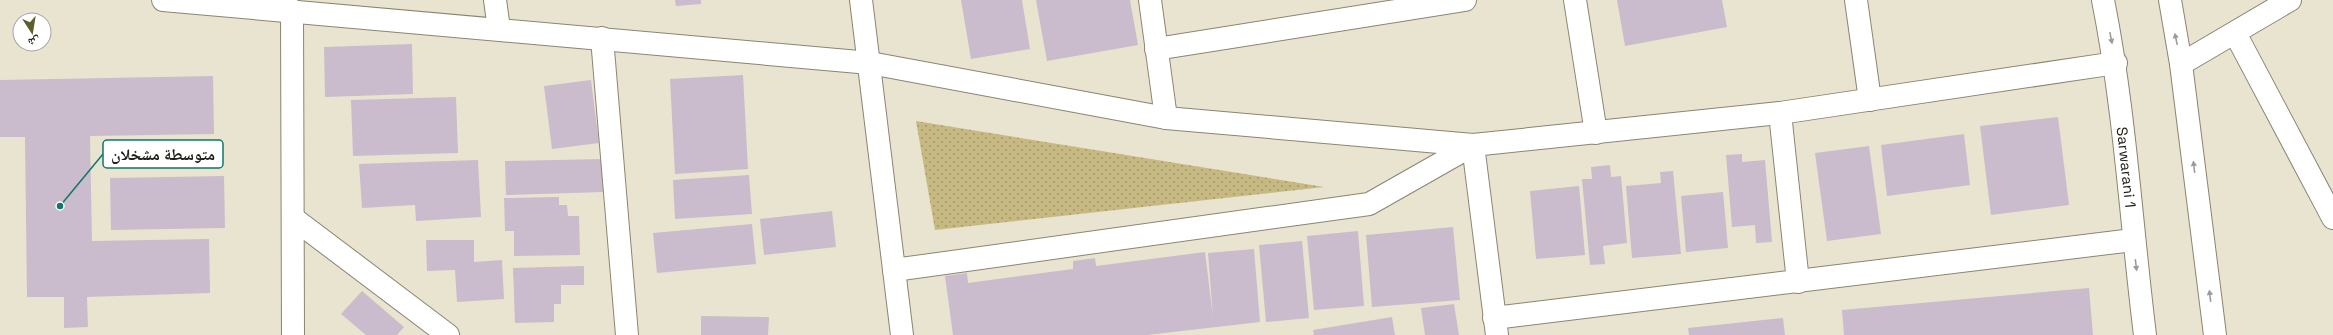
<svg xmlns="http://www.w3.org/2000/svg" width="2333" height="335" viewBox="0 0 2333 335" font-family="'Space Grotesk','Noto Naskh Arabic',sans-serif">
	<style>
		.green { fill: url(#green-dots) }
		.building { fill: #cabccc }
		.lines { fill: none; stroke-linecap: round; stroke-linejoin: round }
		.street-casing { stroke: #8a8573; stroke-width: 24 }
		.secondary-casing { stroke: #8a8573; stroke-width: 24 }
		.street { stroke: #fff; stroke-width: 22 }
		.secondary { stroke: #fff; stroke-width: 22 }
		.oneway { fill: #9c9b98 }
		.labels { text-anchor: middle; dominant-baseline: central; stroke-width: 3.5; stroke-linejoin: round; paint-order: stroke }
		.street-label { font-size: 15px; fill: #222019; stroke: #fff }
		.leader { fill: none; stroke: #0f766e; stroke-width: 1.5 }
		.callout-dot { fill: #0f766e; stroke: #fff; stroke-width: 1.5 }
		.callout { fill: #fff; stroke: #0f766e; stroke-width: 1.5 }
		.callout-label { font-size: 16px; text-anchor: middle; font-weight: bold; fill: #222019 }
	</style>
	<defs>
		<pattern id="green-dots" width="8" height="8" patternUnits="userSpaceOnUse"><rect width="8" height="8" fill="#c6b982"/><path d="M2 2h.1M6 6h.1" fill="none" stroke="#a0966a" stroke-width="1.8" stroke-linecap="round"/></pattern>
	</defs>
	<rect width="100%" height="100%" fill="#e9e4d0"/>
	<polygon class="green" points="916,121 1324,187 935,230"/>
	<g class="building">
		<polygon points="675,0 701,0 701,4 676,6"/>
		<polygon points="961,0 1022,0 1030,49 971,59"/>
		<polygon points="1036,0 1130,0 1138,45 1047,61"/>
		<polygon points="1617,0 1722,0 1727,27 1625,46"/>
		<polygon points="412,44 413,94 325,97 324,47"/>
		<polygon points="743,75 748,169 675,174 670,79"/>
		<polygon points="213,76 214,134 90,136 92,241 209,239 210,293 87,297 88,327 64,328 64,297 27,297 25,137 0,137 0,80"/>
		<polygon points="591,80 599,143 552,149 544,86"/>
		<polygon points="456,97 458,153 353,156 351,100"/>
		<polygon points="2058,117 2069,205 1991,215 1980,126"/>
		<polygon points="1964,134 1970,185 1887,196 1881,145"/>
		<polygon points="1869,146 1881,234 1827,241 1815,153"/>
		<polygon points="1742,154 1742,162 1765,160 1772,242 1756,243 1755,225 1732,227 1726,155"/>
		<polygon points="602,159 603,192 506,195 505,161"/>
		<polygon points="478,160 481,217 416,221 415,205 362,208 359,164"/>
		<polygon points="1610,165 1611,177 1621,176 1627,243 1603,246 1605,264 1590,265 1582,179 1592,179 1591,167"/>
		<polygon points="1673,171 1681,254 1632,258 1626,186 1661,183 1660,172"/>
		<polygon points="749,175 752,214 675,219 673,180"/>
		<polygon points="224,176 225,228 111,230 110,178"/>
		<polygon points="1579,186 1585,255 1536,259 1530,191"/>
		<polygon points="1723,192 1728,248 1686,252 1681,196"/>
		<polygon points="559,197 559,205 567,205 568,216 579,216 580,255 514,256 514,231 505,231 504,198"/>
		<polygon points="832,211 836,247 764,255 760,219"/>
		<polygon points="752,224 756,264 657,273 653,233"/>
		<polygon points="1453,227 1460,300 1372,307 1366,235"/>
		<polygon points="1358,231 1364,306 1314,310 1307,236"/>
		<polygon points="426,240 474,240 474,262 502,260 504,299 457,302 455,270 427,271"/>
		<polygon points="1302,241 1309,318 1266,322 1259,245"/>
		<polygon points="1254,249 1260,322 1147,335 953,335 945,276 967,273 968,283 1073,269 1073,261 1095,258 1096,266 1205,252 1213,317 1208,253"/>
		<polygon points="584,266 584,285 561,285 561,304 554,304 554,322 515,323 513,268"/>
		<polygon points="2089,288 2093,335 1844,335 1842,310"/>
		<polygon points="362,291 404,327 397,335 366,335 341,314"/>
		<polygon points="1454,304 1459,335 1425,335 1421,308"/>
		<polygon points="701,316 769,317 768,335 701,335"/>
		<polygon points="1392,317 1395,335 1314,335 1313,330"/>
		<polygon points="1783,318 1785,335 1689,335 1688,328"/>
	</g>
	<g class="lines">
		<g class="street-casing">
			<g id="street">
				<polyline points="163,0 870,63 1166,118 1473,145 1780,113 2116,63"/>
				<polyline points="495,0 499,29"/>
				<polyline points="861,0 902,335"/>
				<polyline points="1150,0 1166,118"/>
				<polyline points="1575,0 1596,133"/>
				<polyline points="1856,0 1870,100"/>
				<polyline points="292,10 293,335"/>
				<polyline points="2235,33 2333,218"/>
				<polyline points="602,38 627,335"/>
				<polyline points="1156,49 1465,0"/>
				<polyline points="2181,64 2290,0"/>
				<polyline points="1780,113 1798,282"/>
				<polyline points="293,218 448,335"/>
				<polyline points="894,270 1369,204 1473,145 1497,335"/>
				<polyline points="1494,318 2133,240"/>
			</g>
		</g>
		<g class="secondary-casing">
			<g id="secondary">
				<path id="s1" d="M2103 0C2125 110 2131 223 2145 335"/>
				<polyline points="2170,0 2181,64 2215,335"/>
			</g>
		</g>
		<use href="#street" class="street"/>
		<use href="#secondary" class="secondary"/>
	</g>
	<defs><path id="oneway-solid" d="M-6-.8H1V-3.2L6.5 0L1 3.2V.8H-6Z"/></defs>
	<g class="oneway">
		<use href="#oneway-solid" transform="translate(2111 38) rotate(79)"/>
		<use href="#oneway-solid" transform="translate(2176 39) rotate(-102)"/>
		<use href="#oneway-solid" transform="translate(2194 167) rotate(-97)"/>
		<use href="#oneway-solid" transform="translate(2136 265) rotate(83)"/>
		<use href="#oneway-solid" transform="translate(2210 296) rotate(-97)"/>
	</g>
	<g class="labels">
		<g class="street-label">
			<text stroke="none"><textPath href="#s1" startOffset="169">Sarwarani 1</textPath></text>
		</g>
	</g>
	<path class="leader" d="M60 206L103 154"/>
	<circle class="callout-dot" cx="60" cy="206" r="4"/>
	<rect class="callout" x="103" y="140" width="120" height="28" rx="4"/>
	<g class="callout-label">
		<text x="163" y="160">متوسطة مشخلان</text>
	</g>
	<g transform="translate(32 32) rotate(168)"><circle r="19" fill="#ffffff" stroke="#a7a6a3"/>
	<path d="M0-3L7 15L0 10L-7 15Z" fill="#5c5e2b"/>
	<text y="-6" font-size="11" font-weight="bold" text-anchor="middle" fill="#222019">ش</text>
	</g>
</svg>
